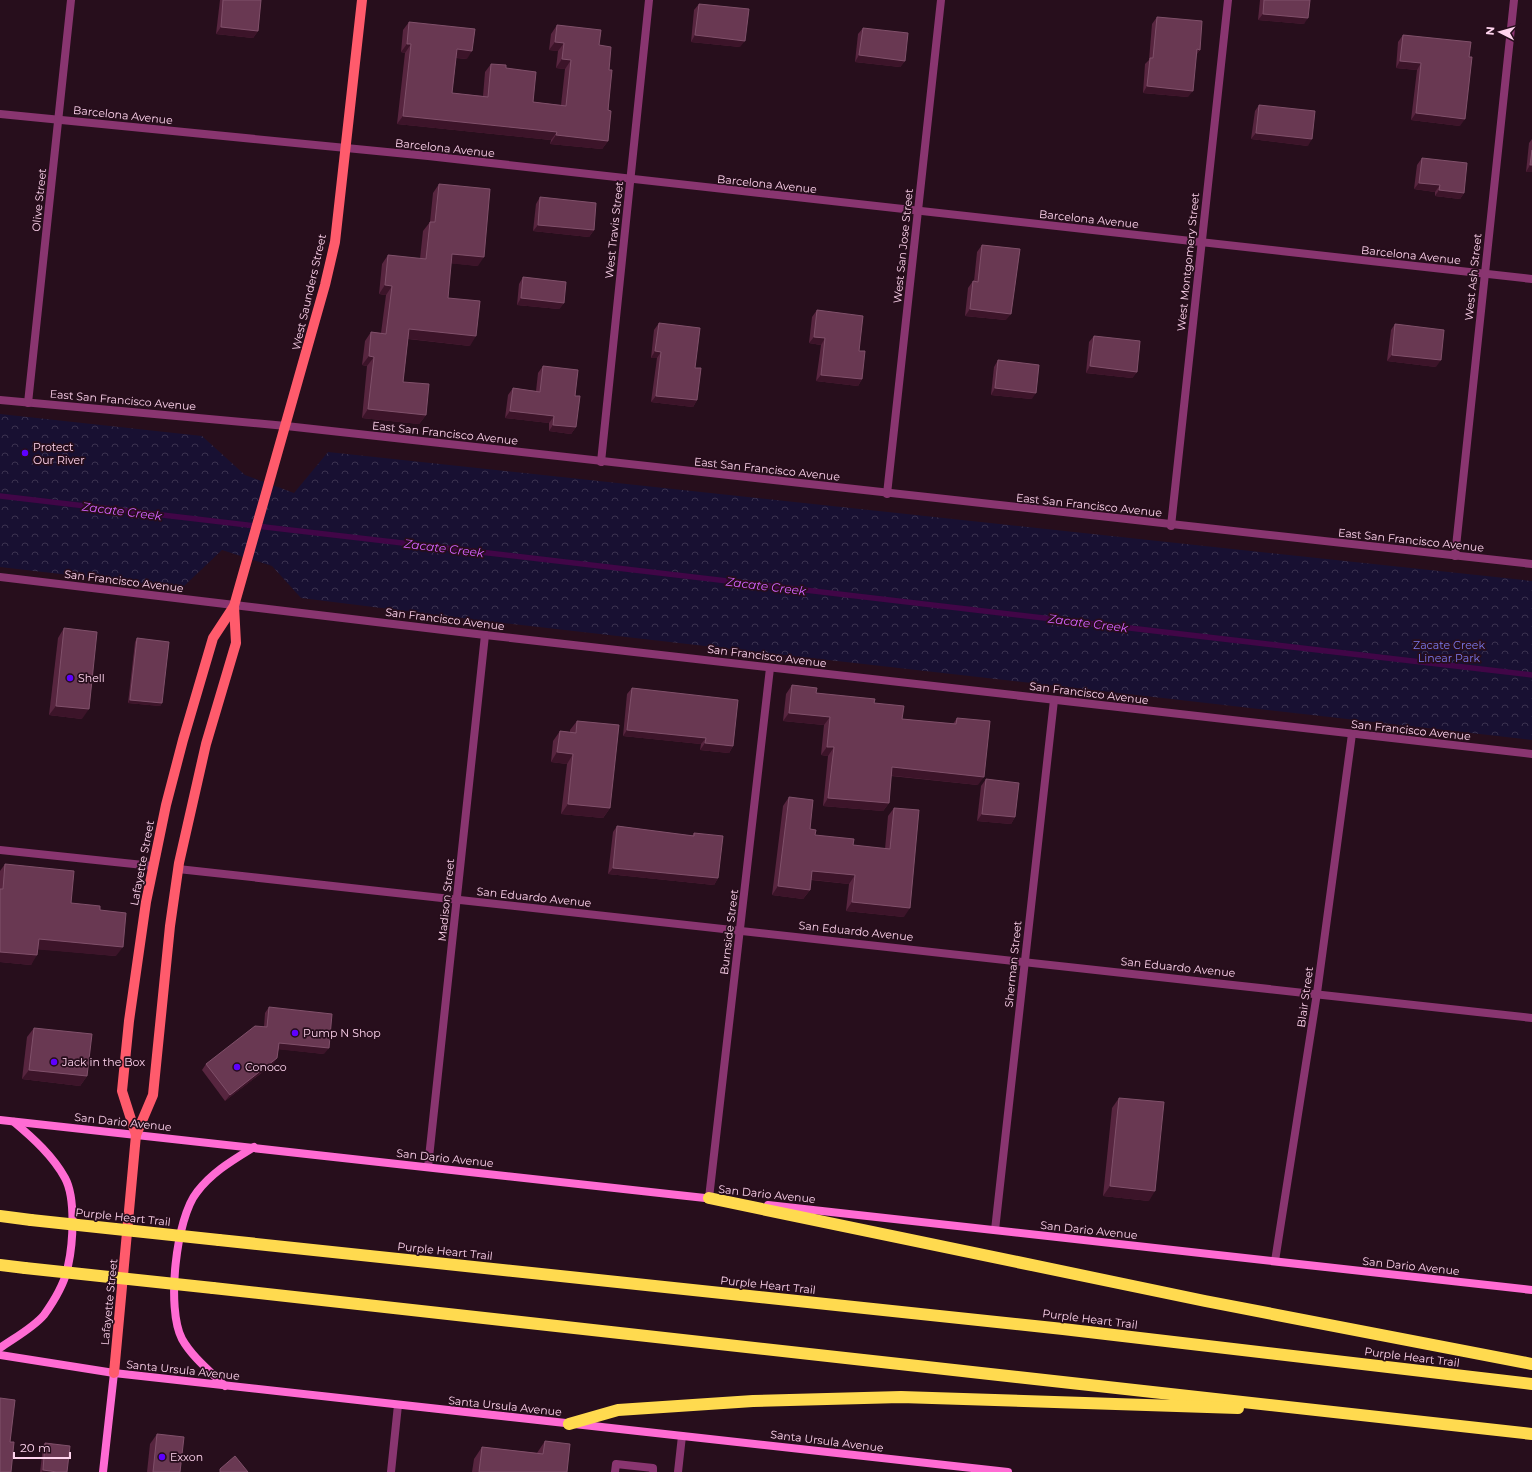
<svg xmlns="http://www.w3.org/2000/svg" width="1532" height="1472" viewBox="0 0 1532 1472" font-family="Montserrat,sans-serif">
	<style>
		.park { fill: url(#park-crowns) }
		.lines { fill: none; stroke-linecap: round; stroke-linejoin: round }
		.stream { stroke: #410647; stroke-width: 5.5 }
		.street { stroke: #893570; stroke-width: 8 }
		.secondary { stroke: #ff6bd3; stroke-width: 8 }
		.primary { stroke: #ff5b6c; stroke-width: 10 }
		.highway { stroke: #ffda4f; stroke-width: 12 }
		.highway-bridge { stroke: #ffda4f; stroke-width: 12 }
		.wall { fill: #57253f }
		.shaded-wall { fill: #3c1429 }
		.building { fill: #693852; stroke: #80506a }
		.poi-dot { fill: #5e00ff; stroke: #270e1c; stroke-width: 1.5 }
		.labels { text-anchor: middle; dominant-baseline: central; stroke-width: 3.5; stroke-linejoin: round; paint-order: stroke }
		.street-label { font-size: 11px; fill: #ffd4ee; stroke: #270e1c }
		.poi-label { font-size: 11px; fill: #ffd4ee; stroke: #270e1c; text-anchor: start }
		.park-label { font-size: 11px; fill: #7b79ed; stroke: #270e1c }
		.water-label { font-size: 12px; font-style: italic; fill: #d562ff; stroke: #270e1c }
	</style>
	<defs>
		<pattern id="park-crowns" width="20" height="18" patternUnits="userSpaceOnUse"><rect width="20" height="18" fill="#181032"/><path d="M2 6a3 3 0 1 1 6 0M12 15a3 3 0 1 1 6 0" fill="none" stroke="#3b3250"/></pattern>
	</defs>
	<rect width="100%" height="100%" fill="#270e1c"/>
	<polygon class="park" points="0,414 202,436 245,475 294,493 328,452 1532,581 1532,740 494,622 301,598 272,566 222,550 182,588 0,567"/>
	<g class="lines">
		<polyline class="stream" points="0,496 1532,675"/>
		<g class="street">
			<polyline points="0,114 428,156 1532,279"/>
			<polyline points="0,400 286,426 1532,564"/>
			<polyline points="28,403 71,0"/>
			<polyline points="601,462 649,0"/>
			<polyline points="887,494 941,0"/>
			<polyline points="1171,526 1228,0"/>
			<polyline points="1455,556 1514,0"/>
			<polyline points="0,577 485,635 1532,754"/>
			<polyline points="0,850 153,866"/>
			<polyline points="178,869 1532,1018"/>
			<polyline points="428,1167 485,635"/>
			<polyline points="709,1198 770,668"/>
			<polyline points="995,1230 1054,700"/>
			<polyline points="1275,1261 1317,993 1352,734"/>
			<polyline points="391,1472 398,1405"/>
			<polyline points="615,1472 616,1464 653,1468 653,1472"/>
			<polyline points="678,1472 682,1436"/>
		</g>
		<g class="secondary">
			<polyline points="0,1120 714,1199"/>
			<polyline points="768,1205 1532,1290"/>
			<path d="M0 1348C14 1338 33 1328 44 1315 54 1301 65 1283 68 1266 73 1244 76 1198 65 1178 53 1156 33 1138 14 1122"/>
			<polyline points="0,1355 114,1373 1008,1472"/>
			<path d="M225 1386C211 1372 192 1357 182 1339 166 1309 176 1218 197 1192 212 1172 233 1160 254 1147"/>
			<polyline points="103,1472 114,1373"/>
		</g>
		<g class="primary">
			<polyline points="136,1135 122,1091 129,1021 146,902 166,805 183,740 213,638 234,606 325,285 335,242 362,0"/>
			<polyline points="114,1373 136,1135 153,1095 170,926 179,863 206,744 236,643 234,606"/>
		</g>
		<g class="highway">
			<polyline points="709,1198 1205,1301 1532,1364"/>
			<polyline points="0,1216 31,1220"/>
			<polyline points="219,1240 1063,1329 1532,1384"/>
			<polyline points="0,1265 25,1268"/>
			<polyline points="213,1288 1532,1434"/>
			<polyline points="569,1424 618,1410 753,1401 901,1397 1238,1408"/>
		</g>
		<g class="highway-bridge">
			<polyline points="31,1220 219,1240"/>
			<polyline points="25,1268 213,1288"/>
		</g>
	</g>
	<g class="wall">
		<polygon points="220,0 261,0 258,31 253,38 216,34"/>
		<polygon points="1260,0 1310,0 1304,24 1258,20"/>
		<polygon points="699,4 740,47 691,42 694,10"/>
		<polygon points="1157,17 1200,50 1196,55 1188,97 1143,93 1145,64 1149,60 1152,24"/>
		<polygon points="409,22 467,59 456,58 452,93 483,96 485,72 491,64 506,68 533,102 561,105 565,69 556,68 558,51 549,50 551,34 557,25 599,45 609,70 608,141 602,149 550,144 551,140 397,124 405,53 401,52 403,30"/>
		<polygon points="863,28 905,61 900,67 855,62 858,34"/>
		<polygon points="1403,35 1469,57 1460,126 1411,120 1417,70 1396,68 1398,42"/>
		<polygon points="1259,105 1308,146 1251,139 1255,111"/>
		<polygon points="1532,139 1532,172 1526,172 1529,143"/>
		<polygon points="1422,158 1464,193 1460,199 1435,196 1435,192 1414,189 1417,165"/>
		<polygon points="439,184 478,266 451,263 448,298 470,346 408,339 403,382 426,415 419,424 362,418 367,366 362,365 365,341 371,332 381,333 386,295 379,294 382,264 388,255 420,259 423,231 430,222 433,193"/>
		<polygon points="540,197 594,230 589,237 533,231 536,204"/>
		<polygon points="982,245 1006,320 965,316 968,288 973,281 974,281 977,252"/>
		<polygon points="523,277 564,303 559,309 517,305 519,284"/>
		<polygon points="817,310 859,351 862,379 858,386 816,381 821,345 809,343 812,317"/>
		<polygon points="659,323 695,368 697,400 693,407 651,402 657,358 651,358 654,330"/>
		<polygon points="1395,324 1436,367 1387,361 1391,330"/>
		<polygon points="1094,336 1137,372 1132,378 1086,373 1089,342"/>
		<polygon points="998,360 1032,399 991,395 994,367"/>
		<polygon points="543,366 575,396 576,427 571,434 549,431 549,423 505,418 508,395 513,388 536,391 538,373"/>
		<polygon points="64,628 82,719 49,715 58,638"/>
		<polygon points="137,638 162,703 160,706 128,703 135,642"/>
		<polygon points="792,685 816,693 874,703 902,719 953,724 957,718 978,785 891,776 889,803 883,811 823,806 828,756 821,755 824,725 783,721 786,694"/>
		<polygon points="632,688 733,746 729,753 700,750 701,744 623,736 627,694"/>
		<polygon points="577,721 610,808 603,818 561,814 567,764 551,762 553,741 560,731 570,732 570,730"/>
		<polygon points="986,779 1015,817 1011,824 977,821 981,786"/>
		<polygon points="789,797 810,829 815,835 853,845 885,849 888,816 894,808 904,917 846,911 849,884 811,880 810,890 803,899 772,895 783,806"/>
		<polygon points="617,826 692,836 694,833 718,878 714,885 608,874 613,832"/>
		<polygon points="5,864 71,903 100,910 116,956 38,949 31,965 0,962 0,871"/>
		<polygon points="269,1007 324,1054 279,1049 273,1064 225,1101 202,1070 206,1064 264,1027 265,1013"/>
		<polygon points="34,1028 87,1076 80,1086 22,1079 27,1037"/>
		<polygon points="1119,1098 1149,1201 1103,1196 1112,1108"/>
		<polygon points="157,1434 180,1472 147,1472 150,1444"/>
		<polygon points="545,1441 567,1472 472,1472 474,1459 482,1447 537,1453"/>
		<polygon points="45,1443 67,1472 40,1472 43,1447"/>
	</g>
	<g class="shaded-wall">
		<polygon points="1263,14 1308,18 1304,24 1258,20"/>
		<polygon points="221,27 258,31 253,38 216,34"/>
		<polygon points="695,35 745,41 740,47 691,42"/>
		<polygon points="555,42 564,43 558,51 549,50"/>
		<polygon points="407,44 411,44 405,53 401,52"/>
		<polygon points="457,49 472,51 467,59 451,57"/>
		<polygon points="1197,49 1200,50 1195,56"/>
		<polygon points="859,55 905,61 900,67 855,62"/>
		<polygon points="562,59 571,60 565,69 556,68"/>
		<polygon points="1400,61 1421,63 1417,70 1396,68"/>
		<polygon points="1147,86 1193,91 1188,97 1143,93"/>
		<polygon points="1416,113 1465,119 1460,126 1411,120"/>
		<polygon points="403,116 557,132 551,140 397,124"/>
		<polygon points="1256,133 1312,139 1308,146 1251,139"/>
		<polygon points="556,135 608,141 602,149 550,144"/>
		<polygon points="1530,165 1532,165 1532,172 1526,172"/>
		<polygon points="1419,183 1440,185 1435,192 1414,189"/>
		<polygon points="1439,190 1464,193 1460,199 1435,196"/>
		<polygon points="538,225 594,230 589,237 533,231"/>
		<polygon points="452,254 484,257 478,266 446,263"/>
		<polygon points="385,285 392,286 386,295 379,294"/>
		<polygon points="521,298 564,303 559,309 517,305"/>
		<polygon points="970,309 1011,314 1006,320 965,316"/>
		<polygon points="409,329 476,336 470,346 402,338"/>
		<polygon points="814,337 825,338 821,345 809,343"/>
		<polygon points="655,351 661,352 657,358 651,358"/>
		<polygon points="1392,355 1441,360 1436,367 1387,361"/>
		<polygon points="369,356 374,357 367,366 362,365"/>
		<polygon points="1090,366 1137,372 1132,378 1086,373"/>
		<polygon points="821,375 862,379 858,386 816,381"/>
		<polygon points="995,388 1036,393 1032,399 991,395"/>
		<polygon points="656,396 697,400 693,407 651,402"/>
		<polygon points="368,409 426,415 419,424 362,418"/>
		<polygon points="510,411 554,416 549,423 505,418"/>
		<polygon points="553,425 576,427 571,434 549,431"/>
		<polygon points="130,700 162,703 160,706 128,703"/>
		<polygon points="56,706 89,709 82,719 49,715"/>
		<polygon points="789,713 830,717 824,725 783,721"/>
		<polygon points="627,730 706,738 701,744 623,736"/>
		<polygon points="705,743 733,746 729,753 700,750"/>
		<polygon points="827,747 834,747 828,756 821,755"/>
		<polygon points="557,752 573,754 567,764 551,762"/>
		<polygon points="892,767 984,777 978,785 886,775"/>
		<polygon points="828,798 889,803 883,811 823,806"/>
		<polygon points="568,804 610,808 603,818 561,814"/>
		<polygon points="982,814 1015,817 1011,824 977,821"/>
		<polygon points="613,868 718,878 714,885 608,874"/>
		<polygon points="812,871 855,875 849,884 806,879"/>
		<polygon points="778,886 810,890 803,899 772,895"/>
		<polygon points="852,902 910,908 904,917 846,911"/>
		<polygon points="39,939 123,947 116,956 32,949"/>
		<polygon points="0,952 37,955 31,965 0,962"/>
		<polygon points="279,1043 329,1048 324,1054 275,1049"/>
		<polygon points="277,1058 273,1064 225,1101 230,1095"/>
		<polygon points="29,1070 87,1076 80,1086 22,1079"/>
		<polygon points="1110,1186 1155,1191 1149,1201 1103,1196"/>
		<polygon points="43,1470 57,1472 42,1472"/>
	</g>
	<g class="building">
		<polygon points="223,0 261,0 258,31 221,27"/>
		<polygon points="1264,0 1310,0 1308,18 1263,14"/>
		<polygon points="699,4 749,9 745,41 695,35"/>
		<polygon points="1157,17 1202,21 1200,50 1197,49 1193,91 1147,86 1150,58 1153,58"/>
		<polygon points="409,22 475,29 472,51 457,49 452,93 488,97 491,64 506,65 506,68 536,72 533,102 566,106 571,60 562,59 564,43 555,42 557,25 601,30 599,45 611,47 609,70 612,70 608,110 611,111 608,141 556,135 557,132 403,116 411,44 407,44"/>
		<polygon points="863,28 908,33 905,61 859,55"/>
		<polygon points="1403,35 1471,42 1469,57 1472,57 1465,119 1416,113 1421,63 1400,61"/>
		<polygon points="1259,105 1315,111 1312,139 1256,133"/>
		<polygon points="1532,150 1532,165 1530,165"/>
		<polygon points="1422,158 1467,163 1464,193 1439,190 1440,185 1419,183"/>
		<polygon points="439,184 490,189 484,257 452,254 448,298 480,301 476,336 409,329 403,382 429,384 426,415 368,409 374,357 369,356 371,332 386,334 392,286 385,285 388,255 426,259 430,222 435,222"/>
		<polygon points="540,197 596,203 594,230 538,225"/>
		<polygon points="982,245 1020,249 1011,314 970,309 973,281 978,282"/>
		<polygon points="523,277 566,282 564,303 521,298"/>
		<polygon points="817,310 863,316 859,351 865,351 862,379 821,375 825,338 814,337"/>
		<polygon points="659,323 700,328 695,368 701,368 697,400 656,396 661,352 655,351"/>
		<polygon points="1395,324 1444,330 1441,360 1392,355"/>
		<polygon points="1094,336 1140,341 1137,372 1090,366"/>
		<polygon points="998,360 1039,365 1036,393 995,388"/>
		<polygon points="543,366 578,370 575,396 580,396 576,427 553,425 554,416 510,411 513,388 540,392"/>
		<polygon points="64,628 97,632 89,709 56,706"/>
		<polygon points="137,638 169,642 162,703 130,700"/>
		<polygon points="792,685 817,688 816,693 875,699 874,703 904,706 902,719 956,724 957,718 990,721 984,777 892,767 889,803 828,798 834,747 827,747 830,717 789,713"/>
		<polygon points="632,688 738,700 733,746 705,743 706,738 627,730"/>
		<polygon points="577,721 619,725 610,808 568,804 573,754 557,752 560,731 576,733"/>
		<polygon points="986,779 1019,783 1015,817 982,814"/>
		<polygon points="789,797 813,800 810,829 816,830 815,835 854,839 853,845 890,849 894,808 919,810 910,908 852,902 855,875 812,871 810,890 778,886"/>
		<polygon points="617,826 694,836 694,833 723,836 718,878 613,868"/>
		<polygon points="5,864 74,871 71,903 100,906 100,910 126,913 123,947 39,939 37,955 0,952 0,889 3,889"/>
		<polygon points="269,1007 332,1014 329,1048 279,1043 277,1058 230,1095 206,1064 255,1026 267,1027"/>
		<polygon points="34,1028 92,1034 87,1076 29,1070"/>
		<polygon points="1119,1098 1164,1102 1155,1191 1110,1186"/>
		<polygon points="0,1398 15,1400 10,1442 14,1442 11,1472 0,1472"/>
		<polygon points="157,1434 184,1437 180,1472 153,1472"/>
		<polygon points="545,1441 570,1444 567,1472 479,1472 482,1447 543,1454"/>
		<polygon points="45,1443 70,1446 67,1472 57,1472 43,1470"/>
		<polygon points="235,1456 248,1472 220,1472 220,1469"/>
	</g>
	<g class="poi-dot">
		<circle cx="25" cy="453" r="4"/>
		<circle cx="70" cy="678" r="4"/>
		<circle cx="295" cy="1033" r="4"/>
		<circle cx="54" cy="1062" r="4"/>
		<circle cx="237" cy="1067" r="4"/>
		<circle cx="162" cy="1457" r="4"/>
	</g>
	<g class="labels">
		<g class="street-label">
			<text transform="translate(123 115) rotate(6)">Barcelona Avenue</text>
			<text transform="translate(445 148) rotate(6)">Barcelona Avenue</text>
			<text transform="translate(767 184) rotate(6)">Barcelona Avenue</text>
			<text transform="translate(39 200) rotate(-84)">Olive Street</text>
			<text transform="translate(1089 219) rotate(6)">Barcelona Avenue</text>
			<text transform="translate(614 230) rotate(-84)">West Travis Street</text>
			<text transform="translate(903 246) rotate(-84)">West San Jose Street</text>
			<text transform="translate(1411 255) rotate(6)">Barcelona Avenue</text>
			<text transform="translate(1188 262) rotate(-84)">West Montgomery Street</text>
			<text transform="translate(1473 277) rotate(-84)">West Ash Street</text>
			<text transform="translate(309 292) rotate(-77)">West Saunders Street</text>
			<text transform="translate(123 400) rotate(5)">East San Francisco Avenue</text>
			<text transform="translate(445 433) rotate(6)">East San Francisco Avenue</text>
			<text transform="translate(767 469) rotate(6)">East San Francisco Avenue</text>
			<text transform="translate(1089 505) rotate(6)">East San Francisco Avenue</text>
			<text transform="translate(1411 540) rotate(6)">East San Francisco Avenue</text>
			<text transform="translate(124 581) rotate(7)">San Francisco Avenue</text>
			<text transform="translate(445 619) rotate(7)">San Francisco Avenue</text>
			<text transform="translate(767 656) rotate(7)">San Francisco Avenue</text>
			<text transform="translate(1089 693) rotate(7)">San Francisco Avenue</text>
			<text transform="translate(1411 730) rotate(6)">San Francisco Avenue</text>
			<text transform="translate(142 863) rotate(-79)">Lafayette Street</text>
			<text transform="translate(534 897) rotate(6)">San Eduardo Avenue</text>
			<text transform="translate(446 900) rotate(-84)">Madison Street</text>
			<text transform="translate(856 931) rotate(6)">San Eduardo Avenue</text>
			<text transform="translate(729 932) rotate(-83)">Burnside Street</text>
			<text transform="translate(1013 964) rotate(-84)">Sherman Street</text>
			<text transform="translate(1178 967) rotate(6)">San Eduardo Avenue</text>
			<text transform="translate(1305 997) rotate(-82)">Blair Street</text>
			<text transform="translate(123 1122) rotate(6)">San Dario Avenue</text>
			<text transform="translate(445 1158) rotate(6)">San Dario Avenue</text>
			<text transform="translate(767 1194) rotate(6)">San Dario Avenue</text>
			<text transform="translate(123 1217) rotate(6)">Purple Heart Trail</text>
			<text transform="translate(1089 1230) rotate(6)">San Dario Avenue</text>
			<text transform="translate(445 1251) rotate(6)">Purple Heart Trail</text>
			<text transform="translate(1411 1266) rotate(6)">San Dario Avenue</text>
			<text transform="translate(768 1285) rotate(6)">Purple Heart Trail</text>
			<text transform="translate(109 1302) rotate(-84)">Lafayette Street</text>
			<text transform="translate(1090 1319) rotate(7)">Purple Heart Trail</text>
			<text transform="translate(1412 1357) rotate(7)">Purple Heart Trail</text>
			<text transform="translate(183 1370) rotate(6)">Santa Ursula Avenue</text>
			<text transform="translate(505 1406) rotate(6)">Santa Ursula Avenue</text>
			<text transform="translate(827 1441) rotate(7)">Santa Ursula Avenue</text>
		</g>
		<g class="poi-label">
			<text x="33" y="447">Protect<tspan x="33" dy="13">Our River</tspan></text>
			<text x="78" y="678">Shell</text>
			<text x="303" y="1033">Pump N Shop</text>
			<text x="62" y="1062">Jack in the Box</text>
			<text x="245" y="1067">Conoco</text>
			<text x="170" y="1457">Exxon</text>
		</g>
		<g class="park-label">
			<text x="1449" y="645">Zacate Creek<tspan x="1449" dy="13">Linear Park</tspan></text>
		</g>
		<g class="water-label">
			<text transform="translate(122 511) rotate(7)">Zacate Creek</text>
			<text transform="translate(444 548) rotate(7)">Zacate Creek</text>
			<text transform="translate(766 586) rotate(7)">Zacate Creek</text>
			<text transform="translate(1088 623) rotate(7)">Zacate Creek</text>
		</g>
	</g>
	<g transform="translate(1500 32) rotate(276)" stroke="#270e1c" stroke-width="3" paint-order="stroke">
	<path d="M0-3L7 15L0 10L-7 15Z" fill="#ffd4ee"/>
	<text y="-6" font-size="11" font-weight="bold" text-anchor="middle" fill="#ffd4ee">N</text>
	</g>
	<path d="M14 1452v6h56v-6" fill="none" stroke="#ffd4ee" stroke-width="2"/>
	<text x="20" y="1452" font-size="12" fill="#ffd4ee" stroke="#270e1c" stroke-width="3" paint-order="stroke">20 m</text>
</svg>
